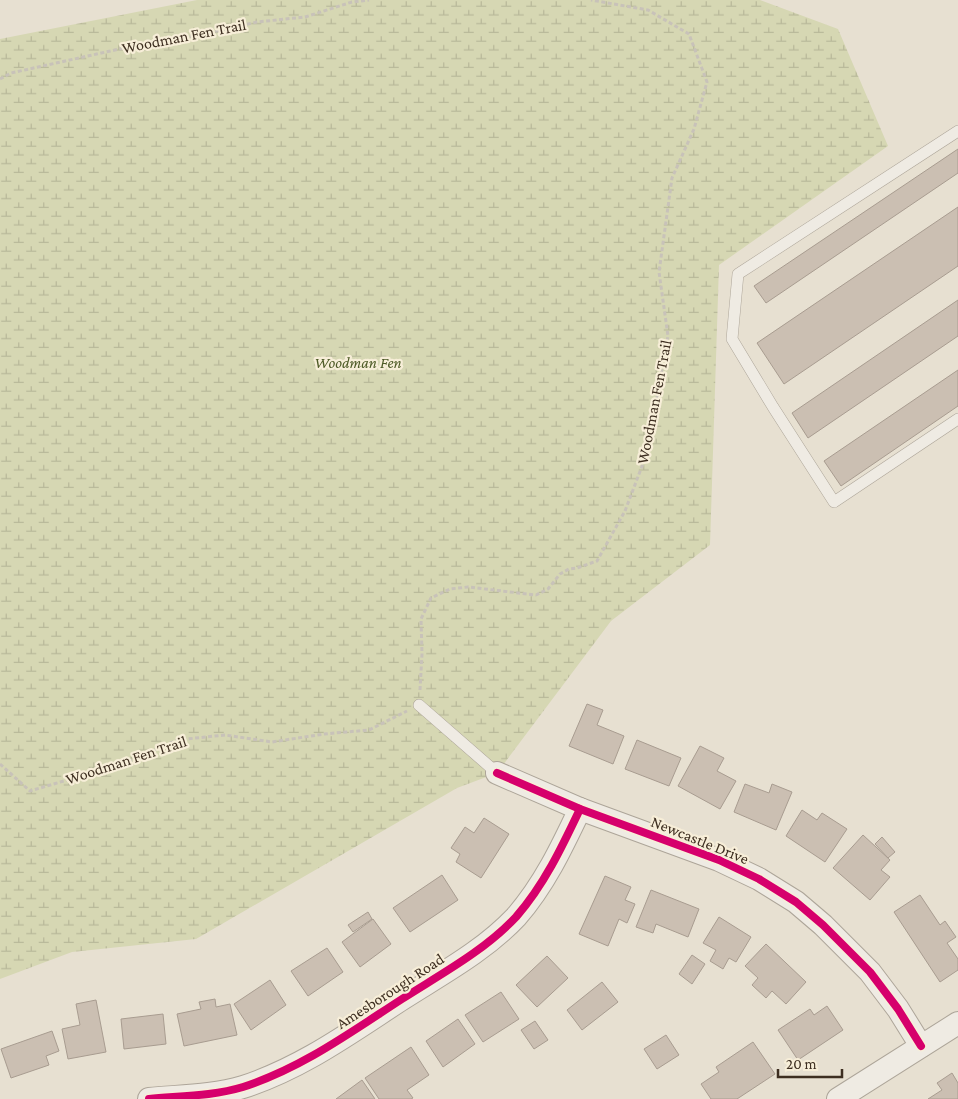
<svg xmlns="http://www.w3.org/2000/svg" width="958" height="1099" viewBox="0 0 958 1099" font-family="'Crimson Pro',serif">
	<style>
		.wetland { fill: url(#wetland-marsh) }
		.building { fill: #cbbfb2; stroke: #a89c90 }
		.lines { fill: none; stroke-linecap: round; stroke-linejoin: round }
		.service-casing { stroke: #ada599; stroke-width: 12 }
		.minor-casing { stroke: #ada599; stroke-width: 24 }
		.path { stroke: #c8c2b9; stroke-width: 3; stroke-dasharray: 4 2.5; stroke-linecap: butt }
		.service { stroke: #efebe3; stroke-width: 11 }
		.minor { stroke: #efebe3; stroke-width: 22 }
		.cycleway-casing { stroke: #f7eed8; stroke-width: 11 }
		.cycleway { stroke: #d6006c; stroke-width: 8 }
		.labels { text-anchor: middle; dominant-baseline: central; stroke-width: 4.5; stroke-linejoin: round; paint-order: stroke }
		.street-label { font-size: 16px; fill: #3d2e20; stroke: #f7eed8 }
		.park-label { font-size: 16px; font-style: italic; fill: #4d5a26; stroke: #f7eed8 }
	</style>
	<defs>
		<pattern id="wetland-marsh" width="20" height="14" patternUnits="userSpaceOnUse" patternTransform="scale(1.25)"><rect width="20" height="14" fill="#d6d7b3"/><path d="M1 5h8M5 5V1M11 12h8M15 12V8" fill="none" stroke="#b9b99a"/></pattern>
	</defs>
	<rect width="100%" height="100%" fill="#e7e0d1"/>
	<polygon class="wetland" points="197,0 760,0 838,29 888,146 719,265 710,545 611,621 497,773 457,788 196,939 72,952 0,979 0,39"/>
	<g class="building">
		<polygon points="958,149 958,173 766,303 754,286"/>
		<polygon points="958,207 958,266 784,384 757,343"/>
		<polygon points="958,300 958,336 808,438 792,413"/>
		<polygon points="958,370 958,406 841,486 824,461"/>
		<polygon points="587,704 603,710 597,725 624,736 613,764 569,746"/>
		<polygon points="637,740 681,758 669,786 625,769"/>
		<polygon points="700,746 724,758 717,771 736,781 720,809 678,786"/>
		<polygon points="745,784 769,793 772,784 792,792 776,830 734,812"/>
		<polygon points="802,810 817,820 822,813 847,829 825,862 786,836"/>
		<polygon points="484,818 509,834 481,878 456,862 460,854 451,848 465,827 474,833"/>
		<polygon points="863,835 890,860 881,870 890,877 870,900 833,868"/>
		<polygon points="882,837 895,852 888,858 875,844"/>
		<polygon points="442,875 458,900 410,932 393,908"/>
		<polygon points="605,876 631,887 625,900 635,904 627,923 619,919 608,946 579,934"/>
		<polygon points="651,890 699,909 688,937 656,924 653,933 636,927"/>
		<polygon points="920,895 940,925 945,921 956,937 947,943 958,959 958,970 940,982 894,912"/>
		<polygon points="368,912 372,919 353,932 348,925"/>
		<polygon points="719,917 751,937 736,962 729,958 723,969 710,961 716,950 703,943"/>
		<polygon points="373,919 391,944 360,967 342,942"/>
		<polygon points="766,944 806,982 786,1004 772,991 766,998 752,985 758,978 745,966"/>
		<polygon points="327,948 343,972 308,996 291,971"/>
		<polygon points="692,955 705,964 692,984 679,974"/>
		<polygon points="547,956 568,978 537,1007 516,985"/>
		<polygon points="270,980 286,1005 251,1030 234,1004"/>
		<polygon points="602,982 618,1002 582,1030 567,1010"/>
		<polygon points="501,992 519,1019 483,1042 465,1015"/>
		<polygon points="215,999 216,1007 230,1004 237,1035 184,1046 177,1014 201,1009 199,1002"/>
		<polygon points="96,1000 106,1052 68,1059 62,1029 80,1025 76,1004"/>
		<polygon points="827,1006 843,1030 798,1060 778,1030 810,1009 814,1015"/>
		<polygon points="163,1014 166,1044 124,1049 121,1019"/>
		<polygon points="458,1019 475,1044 443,1067 426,1041"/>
		<polygon points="535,1021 548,1040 534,1049 521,1030"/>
		<polygon points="52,1031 59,1051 46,1056 49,1065 11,1078 1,1049"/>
		<polygon points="666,1035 679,1055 657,1069 644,1049"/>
		<polygon points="753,1042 775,1074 737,1099 711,1099 701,1084 719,1072 716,1067"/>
		<polygon points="411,1047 429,1075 407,1090 413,1098 411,1099 379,1099 365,1078"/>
		<polygon points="952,1073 958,1083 958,1099 928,1099 942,1090 937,1083"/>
		<polygon points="362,1080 375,1099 336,1099"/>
	</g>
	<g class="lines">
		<g class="service-casing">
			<g id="service">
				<polyline points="958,131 738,274 732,339 773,407 834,502 958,419"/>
				<polyline points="419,705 497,773"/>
			</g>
		</g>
		<g class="minor-casing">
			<g id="minor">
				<polyline points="497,773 580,809 719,860 759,879 796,902 823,925 870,972 898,1009 921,1046"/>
				<path d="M149 1099C180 1096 213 1096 243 1087 302 1068 351 1032 402 999 441 974 484 951 516 917 544 885 562 847 580 809"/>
				<polyline points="838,1099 958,1023"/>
			</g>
		</g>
		<g class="path">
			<polyline points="0,79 11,73 124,48 204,34 257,22 305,17 352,2 369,0"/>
			<polyline points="420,690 422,654 421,619 431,598 450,589 468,587 536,595 548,589 560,574 569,569 577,568 597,561 625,511 647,453 668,336 659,272 672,178 694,129 707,82 689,34 648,10 591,0"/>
			<polyline points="0,764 30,791 128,762 177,740 225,735 272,742 324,734 369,730 407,711"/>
		</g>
		<use href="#service" class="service"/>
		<use href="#minor" class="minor"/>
		<g class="cycleway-casing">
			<g id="cycleway">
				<polyline points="497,773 580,809 719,860 759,879 796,902 823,925 870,972 898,1009 921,1046"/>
				<path d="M149 1099C180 1096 213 1096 243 1087 302 1068 351 1032 402 999 441 974 484 951 516 917 544 885 562 847 580 809"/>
			</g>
		</g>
		<use href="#cycleway" class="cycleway"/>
	</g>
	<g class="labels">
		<g class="street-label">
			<text transform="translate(184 36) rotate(-11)">Woodman Fen Trail</text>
			<text transform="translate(654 402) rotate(-79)">Woodman Fen Trail</text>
			<text transform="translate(126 760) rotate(-18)">Woodman Fen Trail</text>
			<text transform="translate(700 840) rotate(22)">Newcastle Drive</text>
			<text transform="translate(390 991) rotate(-33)">Amesborough Road</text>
		</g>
		<g class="park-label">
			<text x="358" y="362">Woodman Fen</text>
		</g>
	</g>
	<path d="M778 1069v8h64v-8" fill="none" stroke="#3d2e20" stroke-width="2.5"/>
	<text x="786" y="1069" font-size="15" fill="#3d2e20" stroke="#f7eed8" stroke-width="4" paint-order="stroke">20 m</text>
</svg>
